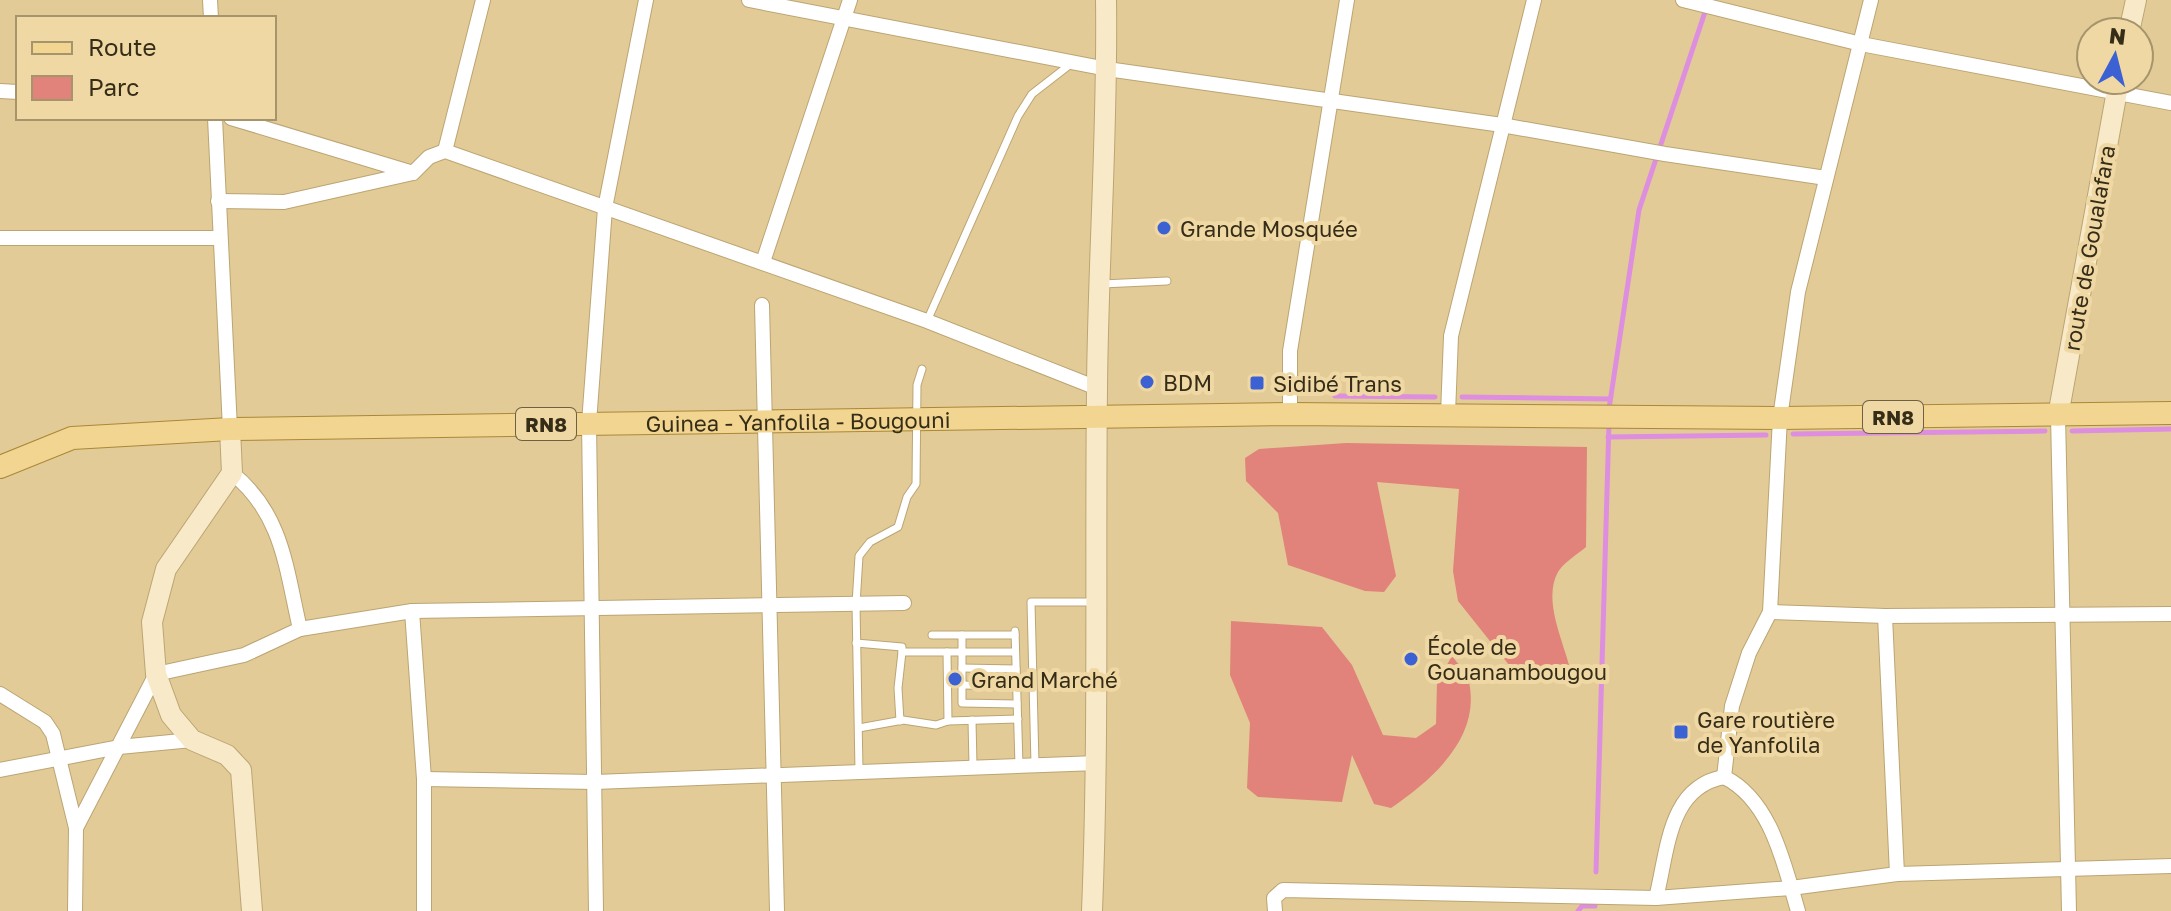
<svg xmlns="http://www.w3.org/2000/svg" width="2171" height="911" viewBox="0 0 2171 911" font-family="'Golos Text',sans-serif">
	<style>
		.green { fill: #e1837a }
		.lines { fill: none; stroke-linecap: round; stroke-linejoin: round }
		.stream { stroke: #dd8ede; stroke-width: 5 }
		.lane-casing { stroke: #bba573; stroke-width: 9 }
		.street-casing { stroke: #bba573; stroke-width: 16 }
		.secondary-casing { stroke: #bba573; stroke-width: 22 }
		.primary-casing { stroke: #a98837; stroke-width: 24 }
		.lane { stroke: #fff; stroke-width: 7 }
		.street { stroke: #fff; stroke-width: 14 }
		.secondary { stroke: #f8eac8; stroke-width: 20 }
		.primary { stroke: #f1d591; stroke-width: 22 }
		.poi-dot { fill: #3c61d3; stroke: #efd8a4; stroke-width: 3 }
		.labels { text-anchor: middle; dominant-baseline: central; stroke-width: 8; stroke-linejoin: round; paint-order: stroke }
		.shield { fill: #efd8a4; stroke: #6e6042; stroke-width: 2 }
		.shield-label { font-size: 20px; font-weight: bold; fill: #362d18 }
		.poi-label { font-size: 22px; fill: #362d18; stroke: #efd8a4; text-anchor: start }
		.street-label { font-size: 22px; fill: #362d18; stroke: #efd8a4 }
	</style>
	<rect width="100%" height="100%" fill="#e2cb97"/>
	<g class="green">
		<path d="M1346 443 1587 447 1586 547C1578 554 1563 563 1558 572 1543 599 1562 638 1569 665L1554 671 1513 670 1458 601 1453 571 1459 489 1377 482 1396 576 1384 592 1365 591 1288 565 1278 513 1246 481 1245 458 1259 449Z"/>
		<path d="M1231 621 1322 627 1352 665 1383 735 1416 738 1436 724 1437 682 1452 656C1458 664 1467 673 1469 682 1481 738 1432 780 1391 808L1374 804 1352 755 1342 802 1258 797 1247 788 1250 723 1230 675Z"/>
	</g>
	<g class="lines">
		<g class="stream">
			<polyline points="1335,396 1435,397"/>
			<polyline points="1462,397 1610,399"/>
			<polyline points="1609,409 1639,210 1706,9"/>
			<polyline points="2072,431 2171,429"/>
			<polyline points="1793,434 2045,431"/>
			<polyline points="1608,437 1766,435"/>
			<polyline points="1596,872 1609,423"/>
			<polyline points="1578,911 1582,906 1595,906"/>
		</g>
		<g class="lane-casing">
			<g id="lane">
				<polyline points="1102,284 1167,281"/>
				<polyline points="927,321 1018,116 1032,94 1072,63"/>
				<polyline points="1015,631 1019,765"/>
				<polyline points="932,635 1015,635"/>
				<polyline points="962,635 962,703 1017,704"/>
				<polyline points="856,643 902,647 902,652 1015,652"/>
				<polyline points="947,652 948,721"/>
				<polyline points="962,668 1016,669"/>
				<polyline points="962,685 1017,686"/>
				<polyline points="972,720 973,766"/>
				<polyline points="900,721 898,688 902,652"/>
				<polyline points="859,728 903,720 936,725 948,721 1018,719"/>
				<polyline points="1035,764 1031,602 1095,602"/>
				<polyline points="859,771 856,604 859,556 870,542 898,527 907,497 916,484 917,385 922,369"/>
			</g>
		</g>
		<g class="street-casing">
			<g id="street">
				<polyline points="210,0 211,18"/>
				<polyline points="749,0 1107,69 1502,125 1665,154 1826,178"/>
				<polyline points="1683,0 1861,44 2171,103"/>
				<polyline points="0,91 18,92"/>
				<polyline points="215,118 230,429"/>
				<polyline points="231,118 413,173"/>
				<polyline points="445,151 483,0"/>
				<polyline points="218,201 284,202 413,173 429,157 445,151 927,321 1097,388"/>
				<polyline points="0,238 220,238"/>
				<polyline points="763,262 850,0"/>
				<polyline points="762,305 777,911"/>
				<polyline points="1290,414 1290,351 1347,0"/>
				<polyline points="1448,414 1451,336 1534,0"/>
				<polyline points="2058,416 2069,911"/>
				<polyline points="412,611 424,779 424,911"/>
				<polyline points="1770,612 1885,616 2171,614"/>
				<polyline points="1885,616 1897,874"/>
				<polyline points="300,629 412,611 904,603"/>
				<polyline points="0,694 45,722 53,734 76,828"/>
				<polyline points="0,770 119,747 192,740"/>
				<polyline points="424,779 595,782 1098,763"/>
				<path d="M1656 898C1668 851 1668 787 1724 777"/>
				<path d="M75 911 76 828 156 674 244 655 300 629C286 569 283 514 232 473"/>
				<polyline points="596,911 589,423 605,208 646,0"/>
				<polyline points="1275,911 1274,898 1283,890 1656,898 1791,888 1897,874 2171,866"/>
				<path d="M1798 911C1784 864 1771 800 1724 777L1732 706 1749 653 1770 612 1780 418 1798 292 1871 0"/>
			</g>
		</g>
		<g class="secondary-casing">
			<g id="secondary">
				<polyline points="2129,32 2136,0"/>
				<polyline points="2058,416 2119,80"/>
				<polyline points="230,429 232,473 166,569 152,622 156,674 171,715 192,740 227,755 241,770 252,911"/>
				<path d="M1092 911C1099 737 1095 563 1097 389 1098 259 1108 130 1106 0"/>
			</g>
		</g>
		<g class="primary-casing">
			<g id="primary">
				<path id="s1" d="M0 467 72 438 230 429 1290 414 1780 418 2171 413"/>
			</g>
		</g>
		<use href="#lane" class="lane"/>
		<use href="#street" class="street"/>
		<use href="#secondary" class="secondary"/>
		<use href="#primary" class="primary"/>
	</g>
	<g class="poi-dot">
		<circle cx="1164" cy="228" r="8"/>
		<circle cx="1147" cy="382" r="8"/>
		<rect x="1249" y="375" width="16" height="16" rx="4"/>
		<circle cx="1411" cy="659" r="8"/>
		<circle cx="955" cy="679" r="8"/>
		<rect x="1673" y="724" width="16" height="16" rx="4"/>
	</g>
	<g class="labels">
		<g class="shield">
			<rect x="1863" y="401" width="60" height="32" rx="6"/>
			<rect x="516" y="408" width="60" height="32" rx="6"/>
		</g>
		<g class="shield-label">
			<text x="1893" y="417">RN8</text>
			<text x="546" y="424">RN8</text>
		</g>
		<g class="poi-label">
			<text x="1180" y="228">Grande Mosquée</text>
			<text x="1163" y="382">BDM</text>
			<text x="1273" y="383">Sidibé Trans</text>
			<text x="1427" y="646">École de<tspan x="1427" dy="25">Gouanambougou</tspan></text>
			<text x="971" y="679">Grand Marché</text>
			<text x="1697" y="719">Gare routière<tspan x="1697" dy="25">de Yanfolila</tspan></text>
		</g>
		<g class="street-label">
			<text transform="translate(2089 248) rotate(-80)">route de Goualafara</text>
			<text stroke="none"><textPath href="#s1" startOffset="804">Guinea - Yanfolila - Bougouni</textPath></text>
		</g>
	</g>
	<rect x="16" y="16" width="260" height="104" fill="#efd8a4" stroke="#a5946c" stroke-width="2"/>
	<rect x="32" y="42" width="40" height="12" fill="#f1d591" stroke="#a5946c" stroke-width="2"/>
	<text x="88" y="56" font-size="24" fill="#362d18">Route</text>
	<rect x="32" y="76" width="40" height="24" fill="#e1837a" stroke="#a5946c" stroke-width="2"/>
	<text x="88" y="96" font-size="24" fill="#362d18">Parc</text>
	<g transform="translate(2115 56) rotate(7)"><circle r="38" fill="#efd8a4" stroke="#a5946c" stroke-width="2"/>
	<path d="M0-6L14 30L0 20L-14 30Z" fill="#3c61d3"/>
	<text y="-12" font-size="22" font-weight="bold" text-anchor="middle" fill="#362d18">N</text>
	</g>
</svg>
